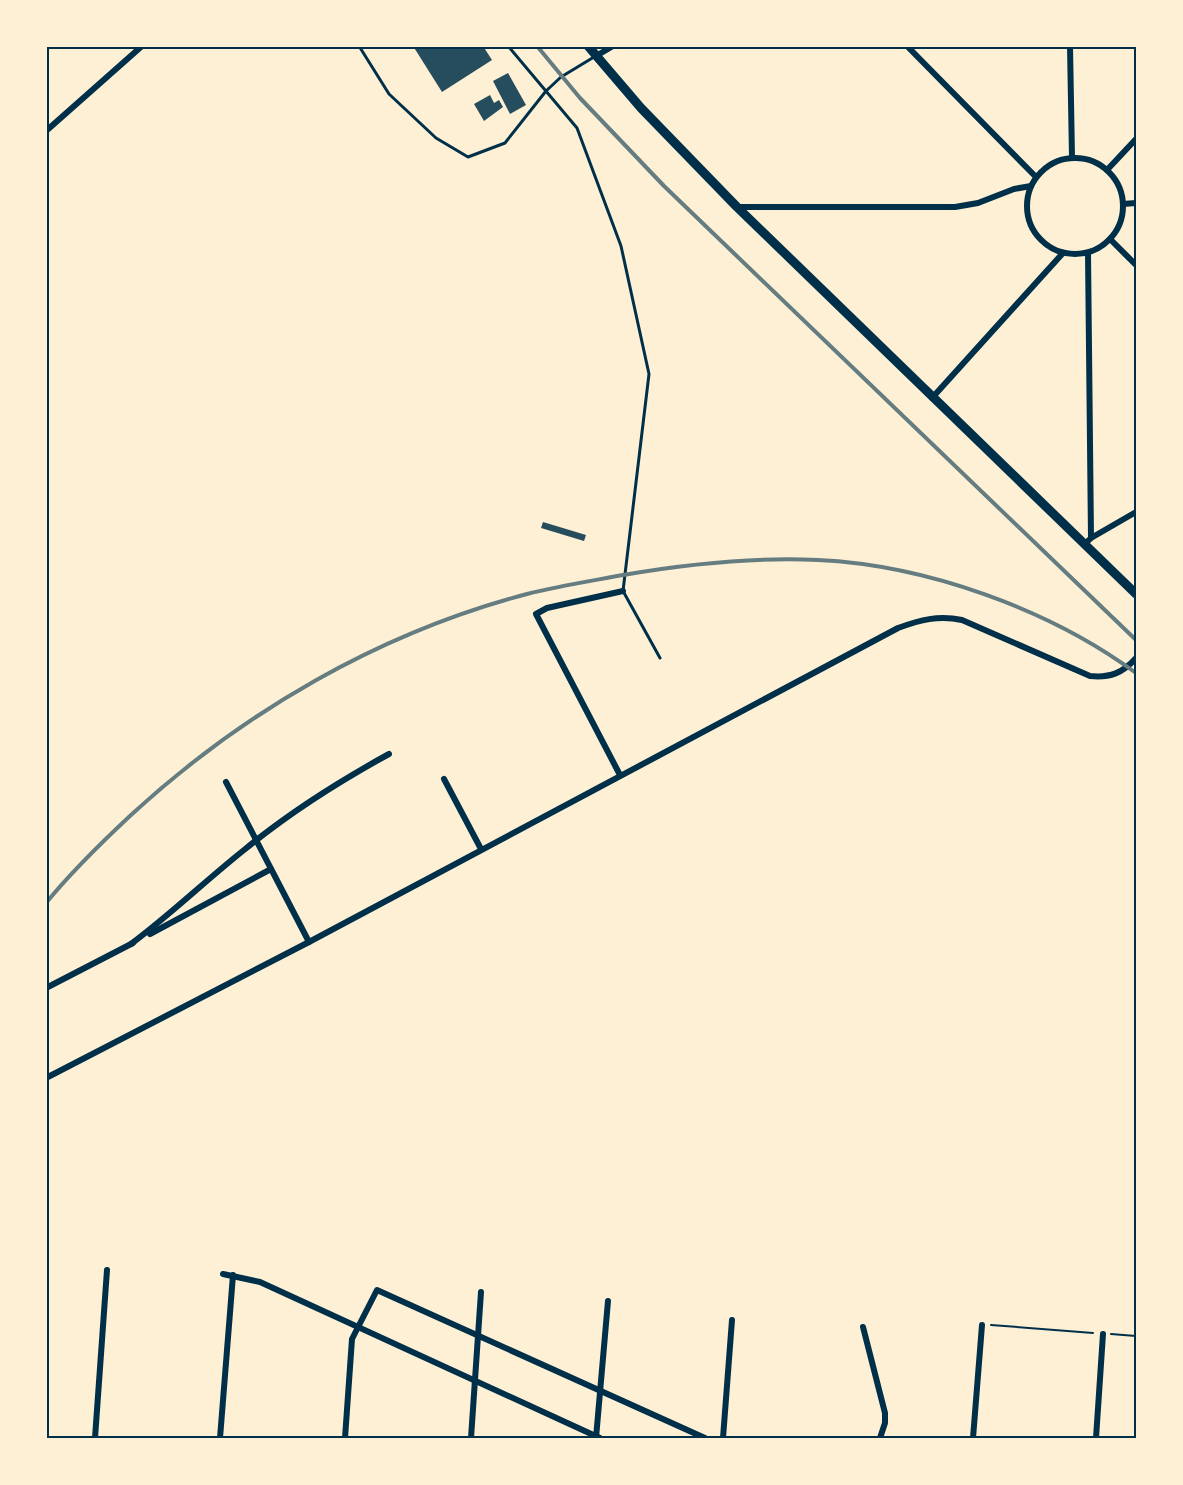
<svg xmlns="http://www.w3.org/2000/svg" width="1183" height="1485" viewBox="0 0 1183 1485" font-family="'IBM Plex Serif',serif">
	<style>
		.building { fill: #264d5e }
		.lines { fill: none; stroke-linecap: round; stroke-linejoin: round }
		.path { stroke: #003049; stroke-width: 2 }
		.service { stroke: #003049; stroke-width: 3 }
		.minor { stroke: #003049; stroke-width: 6 }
		.secondary { stroke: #003049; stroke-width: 9 }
		.rail { stroke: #657d81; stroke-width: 4 }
		.neatline { fill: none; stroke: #003049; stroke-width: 2 }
	</style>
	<rect width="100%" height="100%" fill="#fdf0d5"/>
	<g class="building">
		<polygon points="413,46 483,46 492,60 442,92"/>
		<polygon points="508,73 526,105 510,114 493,81"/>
		<polygon points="490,95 494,103 499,100 503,107 484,121 474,104"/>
		<polygon points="543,522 586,535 584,541 541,528"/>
	</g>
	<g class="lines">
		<g class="path">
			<polyline points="991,1325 1093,1333"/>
			<polyline points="1111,1334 1136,1336"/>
		</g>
		<g class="service">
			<polyline points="359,46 389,94 436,138 468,157 505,143 546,91 561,77 594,57"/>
			<polyline points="508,46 577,128 621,246 649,374 623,591 660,658"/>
		</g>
		<g class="minor">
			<polyline points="907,46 1036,177"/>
			<polyline points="1070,46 1072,157"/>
			<polyline points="596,56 613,46"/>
			<polyline points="46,131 142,46"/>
			<circle cx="1075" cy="206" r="48"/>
			<polyline points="1107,170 1136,139"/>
			<polyline points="1123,204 1136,203"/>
			<polyline points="738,207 955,207 978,203 1014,189 1031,186"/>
			<polyline points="1110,239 1136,265"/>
			<polyline points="932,398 1063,253"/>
			<polyline points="1091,538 1136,512"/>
			<polyline points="1085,544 1091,538 1088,253"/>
			<polyline points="620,775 536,614 547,608 623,591"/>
			<polyline points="444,779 481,849"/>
			<polyline points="226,782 309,942"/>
			<polyline points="150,934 271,869"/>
			<path d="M131 944C170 915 205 881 244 850 289 813 338 782 389 754"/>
			<polyline points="46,988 133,943"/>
			<path d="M46 1078 309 942 898 628C920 620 938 615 962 620L1090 676C1110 678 1123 673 1136 658"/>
			<polyline points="223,1274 260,1282 600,1438"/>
			<polyline points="863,1327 885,1413 885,1423 880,1438"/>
			<polyline points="95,1438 107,1270"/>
			<polyline points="220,1438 233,1275"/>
			<polyline points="345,1438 352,1339 377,1290 705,1438"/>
			<polyline points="471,1438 481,1292"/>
			<polyline points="596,1438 608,1301"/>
			<polyline points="723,1438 732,1320"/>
			<polyline points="973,1438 982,1325"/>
			<polyline points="1096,1438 1103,1334"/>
		</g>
		<polyline class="secondary" points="588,46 641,108 737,207 1136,594"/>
		<g class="rail">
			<polyline points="537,46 580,98 664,186 1136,640"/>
			<path d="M46 903C72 871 101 843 131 815 243 712 379 633 527 594 559 586 591 581 623 575 687 564 753 557 818 560 926 565 1049 609 1136 673"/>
		</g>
	</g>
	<rect width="1183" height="1485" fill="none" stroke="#fdf0d5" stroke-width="96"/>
	<rect x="48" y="48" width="1087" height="1389" class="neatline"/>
</svg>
